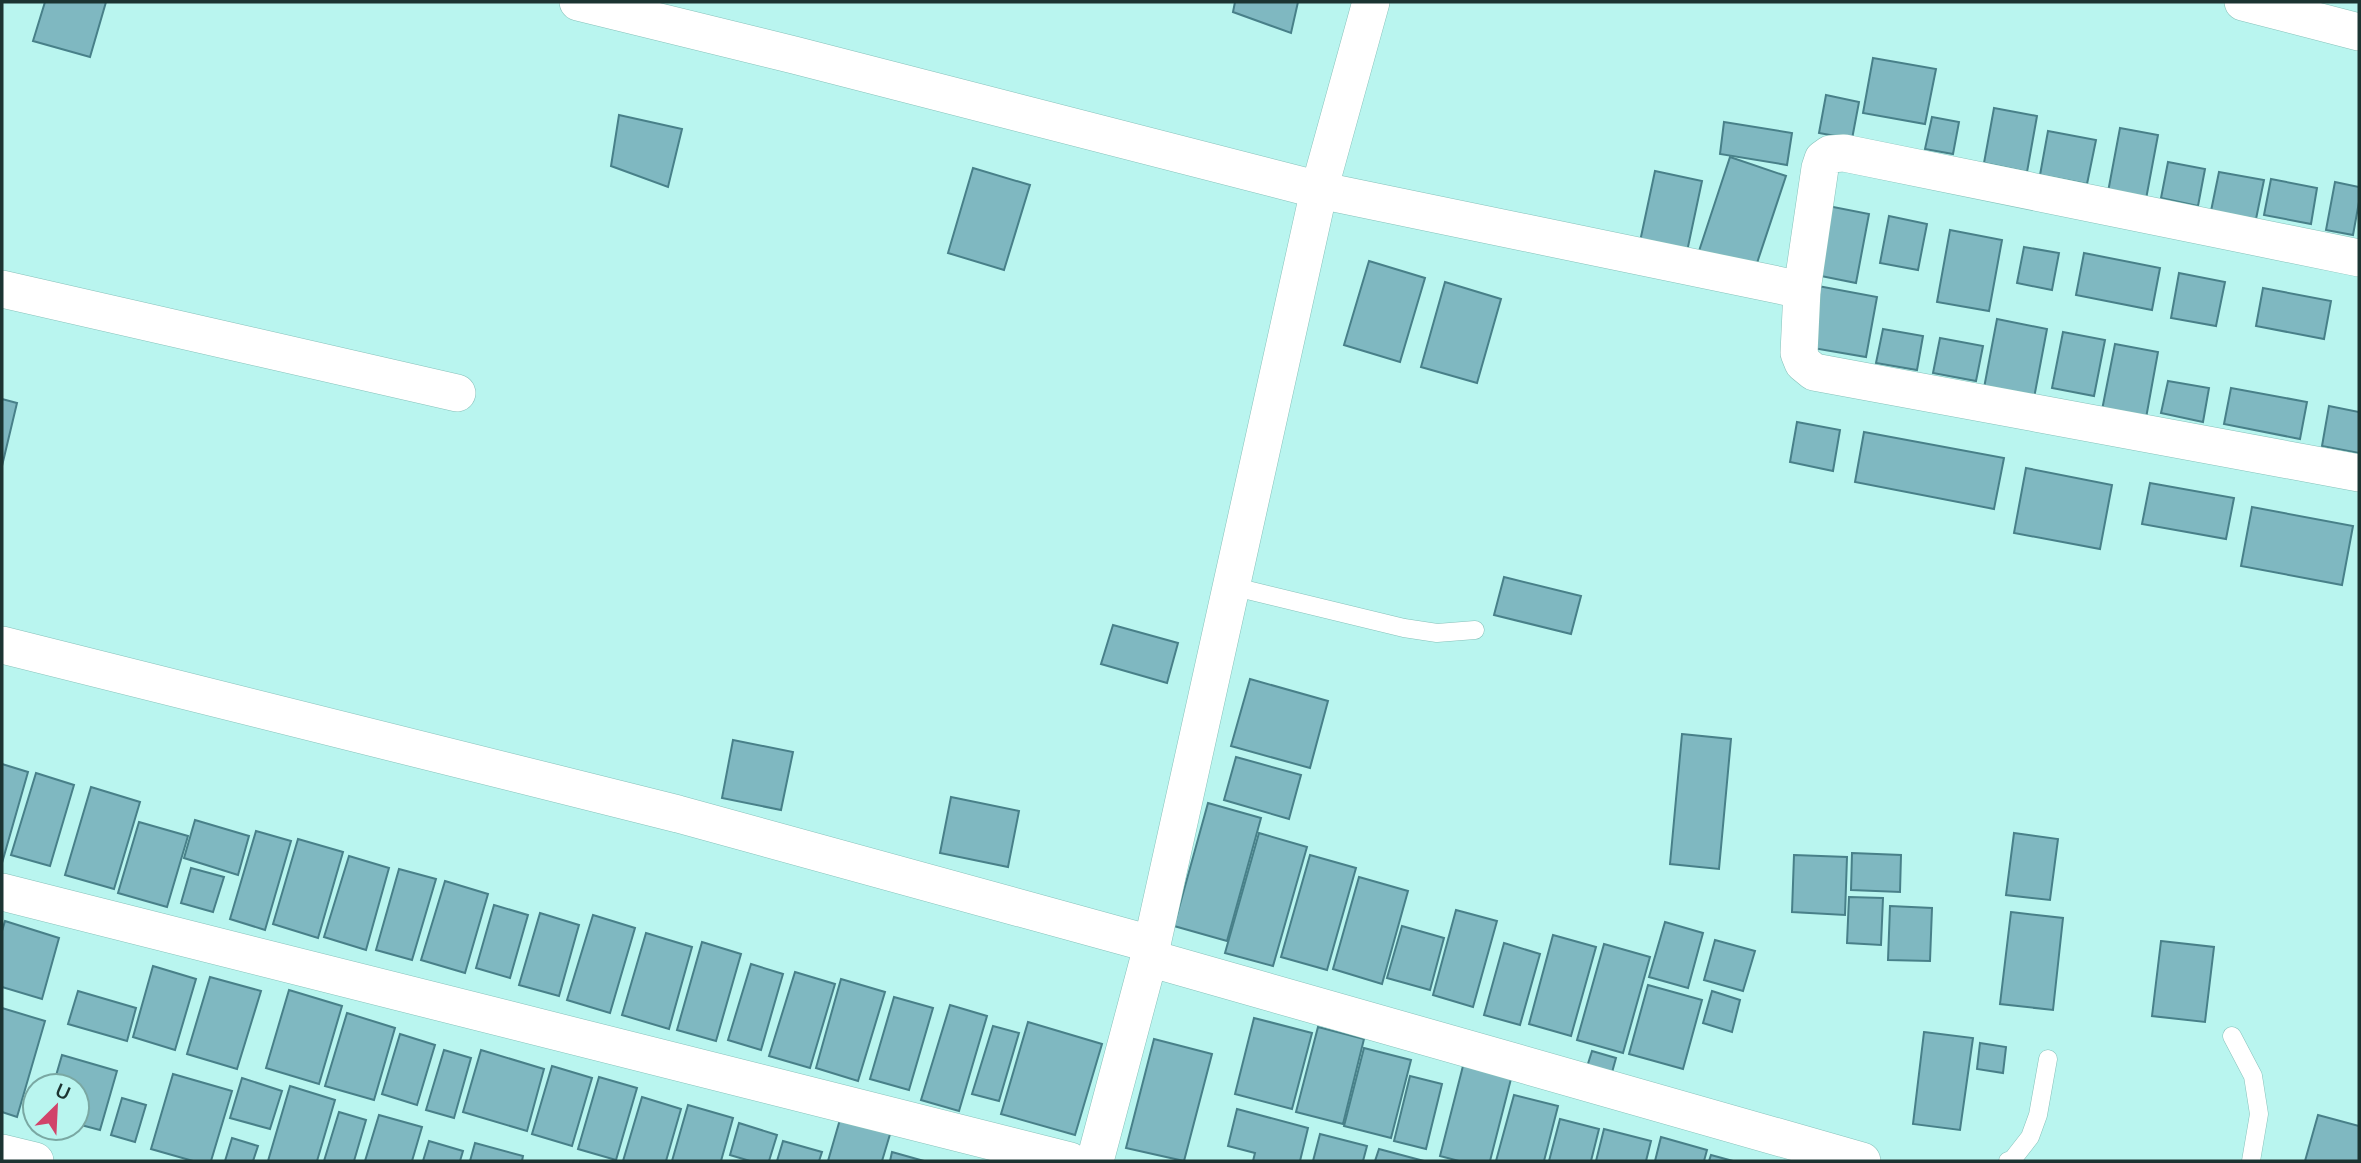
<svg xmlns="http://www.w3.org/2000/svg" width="2361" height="1163" viewBox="0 0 2361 1163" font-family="Mulish,sans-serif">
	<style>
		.building { fill: #7fb8c1; stroke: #488089; stroke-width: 2 }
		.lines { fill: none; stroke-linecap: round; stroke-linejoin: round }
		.service-casing { stroke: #86c1ba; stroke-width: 19 }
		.minor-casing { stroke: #86c1ba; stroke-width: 38 }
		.service { stroke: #fff; stroke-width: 18 }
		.minor { stroke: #fff; stroke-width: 37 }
	</style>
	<rect width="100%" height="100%" fill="#b9f5ef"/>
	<g class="building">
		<polygon points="45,2 106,2 90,57 33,41"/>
		<polygon points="1235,2 1298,2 1291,33 1233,12"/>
		<polygon points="1873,58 1936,69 1925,124 1863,113"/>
		<polygon points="1826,95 1859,102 1852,139 1819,133"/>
		<polygon points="1994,108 2037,116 2027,172 1984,163"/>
		<polygon points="619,115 682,129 668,187 611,166"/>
		<polygon points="1932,117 1959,122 1953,154 1925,149"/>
		<polygon points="1724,122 1792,133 1787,165 1720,154"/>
		<polygon points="2120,128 2158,135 2146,199 2108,192"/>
		<polygon points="2048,131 2096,140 2087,184 2040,175"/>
		<polygon points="1730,157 1786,176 1755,269 1699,251"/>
		<polygon points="2168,162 2205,169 2198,206 2161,198"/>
		<polygon points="973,168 1030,185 1004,270 948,253"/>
		<polygon points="1655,171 1702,181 1685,261 1638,251"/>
		<polygon points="2219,172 2264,180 2256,219 2211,211"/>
		<polygon points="2271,179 2317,188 2311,224 2264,215"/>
		<polygon points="2335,182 2359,187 2359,202 2353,235 2326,230"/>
		<polygon points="1823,205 1869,214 1856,283 1811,274"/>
		<polygon points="1889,216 1927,224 1918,270 1880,263"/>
		<polygon points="1950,230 2002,240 1989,311 1937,302"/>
		<polygon points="2024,247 2059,253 2052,290 2017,283"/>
		<polygon points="2084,253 2160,268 2152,310 2076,295"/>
		<polygon points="1369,261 1425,278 1400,362 1344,345"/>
		<polygon points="2179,273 2225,282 2216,326 2171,318"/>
		<polygon points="1445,282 1501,299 1477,383 1421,367"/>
		<polygon points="1818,286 1877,297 1866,357 1807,347"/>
		<polygon points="2263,288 2331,301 2324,339 2256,326"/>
		<polygon points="1997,319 2047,329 2034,398 1984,388"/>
		<polygon points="1883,329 1923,336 1917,370 1876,363"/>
		<polygon points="2063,332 2105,340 2094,396 2052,388"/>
		<polygon points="1940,338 1983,346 1976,381 1933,373"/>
		<polygon points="2115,344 2158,352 2146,418 2102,410"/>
		<polygon points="2168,381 2209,388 2203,422 2161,413"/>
		<polygon points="2231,388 2307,402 2300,439 2224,424"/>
		<polygon points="2,399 17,403 2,466"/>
		<polygon points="2329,406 2359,412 2359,453 2322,446"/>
		<polygon points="1797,422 1840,430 1833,471 1790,462"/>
		<polygon points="1864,432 2004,458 1994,509 1855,482"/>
		<polygon points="2026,468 2112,485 2100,549 2014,533"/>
		<polygon points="2150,483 2234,498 2226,539 2142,524"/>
		<polygon points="2252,507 2353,526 2342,585 2241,566"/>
		<polygon points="1504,577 1581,596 1571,634 1494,615"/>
		<polygon points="1113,625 1178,643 1167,683 1101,664"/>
		<polygon points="1250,679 1328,701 1310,768 1231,746"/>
		<polygon points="1682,734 1731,739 1719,869 1670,864"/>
		<polygon points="733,740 793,752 781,810 722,798"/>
		<polygon points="1236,757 1301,775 1289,819 1224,800"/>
		<polygon points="2,764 28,772 2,863"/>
		<polygon points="36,773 74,785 50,866 11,855"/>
		<polygon points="91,787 140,802 114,889 65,875"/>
		<polygon points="951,797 1019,811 1008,867 940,853"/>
		<polygon points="1208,803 1261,818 1227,941 1174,926"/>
		<polygon points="195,820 249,836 238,875 184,858"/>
		<polygon points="139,822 188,836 167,907 118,893"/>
		<polygon points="256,831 291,841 265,930 230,919"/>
		<polygon points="1259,833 1307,847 1273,966 1225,953"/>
		<polygon points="2014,833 2058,839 2050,900 2006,895"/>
		<polygon points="298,839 343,852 318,938 273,924"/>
		<polygon points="1852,853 1901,855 1900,892 1851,890"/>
		<polygon points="1310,855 1356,868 1327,970 1281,957"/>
		<polygon points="1794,855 1847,857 1845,915 1792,912"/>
		<polygon points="349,856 389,868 366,950 324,937"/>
		<polygon points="191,868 224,877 213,912 181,903"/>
		<polygon points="399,869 436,879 412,960 376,950"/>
		<polygon points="1359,877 1408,891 1382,984 1333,969"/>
		<polygon points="445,881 488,894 465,973 421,960"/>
		<polygon points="1849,897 1883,898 1881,945 1847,943"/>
		<polygon points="494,905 528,915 510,978 476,968"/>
		<polygon points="1890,906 1932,908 1930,961 1888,960"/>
		<polygon points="1456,910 1497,921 1473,1007 1433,995"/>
		<polygon points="2011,912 2063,918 2053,1010 2000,1004"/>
		<polygon points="540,913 579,925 559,996 519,985"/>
		<polygon points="593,915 635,928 610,1013 567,1000"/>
		<polygon points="5,921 59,938 42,999 2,987 2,931"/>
		<polygon points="1665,922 1703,933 1688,988 1649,977"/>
		<polygon points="1402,926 1444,938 1430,990 1387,978"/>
		<polygon points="646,933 692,947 669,1029 622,1015"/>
		<polygon points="1553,935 1596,947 1571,1036 1529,1024"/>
		<polygon points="1715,940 1755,951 1743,991 1704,980"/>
		<polygon points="2161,941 2214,947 2205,1022 2152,1016"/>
		<polygon points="702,942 741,954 716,1041 677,1030"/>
		<polygon points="1504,943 1540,954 1520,1025 1484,1015"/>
		<polygon points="1604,944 1650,957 1623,1053 1577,1040"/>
		<polygon points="751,964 783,974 761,1050 728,1040"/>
		<polygon points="153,966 196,979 175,1050 133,1037"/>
		<polygon points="795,972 835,984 810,1068 769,1056"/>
		<polygon points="210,977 261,991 237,1069 187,1054"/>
		<polygon points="841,979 885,992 858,1081 816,1068"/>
		<polygon points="1648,985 1702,1000 1683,1069 1629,1054"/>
		<polygon points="289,990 342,1006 319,1084 266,1068"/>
		<polygon points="78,991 136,1008 127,1041 68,1024"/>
		<polygon points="1712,991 1740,1000 1732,1032 1703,1023"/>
		<polygon points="894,997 933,1008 909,1090 870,1079"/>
		<polygon points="950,1005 987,1016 959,1111 921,1100"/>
		<polygon points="2,1008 45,1021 17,1117 2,1112"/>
		<polygon points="347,1013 395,1028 374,1100 325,1086"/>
		<polygon points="1254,1018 1312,1033 1292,1109 1235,1094"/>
		<polygon points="1028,1022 1102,1044 1075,1135 1001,1114"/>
		<polygon points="993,1026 1019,1033 999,1101 972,1094"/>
		<polygon points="1318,1027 1364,1039 1343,1124 1296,1112"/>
		<polygon points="1924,1032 1973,1038 1960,1130 1913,1124"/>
		<polygon points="400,1034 435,1045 417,1105 382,1094"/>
		<polygon points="1154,1039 1212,1054 1184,1161 1126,1148"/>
		<polygon points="1980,1043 2006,1047 2003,1073 1977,1069"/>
		<polygon points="1364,1048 1411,1060 1391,1138 1344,1126"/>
		<polygon points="444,1050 471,1058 454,1118 426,1110"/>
		<polygon points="481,1050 544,1069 527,1131 463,1112"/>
		<polygon points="1592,1051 1616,1058 1611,1076 1586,1070"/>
		<polygon points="62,1055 117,1071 100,1130 77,1124 77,1086 53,1086"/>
		<polygon points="1464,1062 1512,1075 1490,1161 1459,1161 1440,1156"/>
		<polygon points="552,1066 592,1078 572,1146 532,1134"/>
		<polygon points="173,1074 232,1091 211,1161 193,1161 151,1149"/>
		<polygon points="1410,1076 1442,1084 1426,1149 1394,1141"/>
		<polygon points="599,1077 637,1088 616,1160 578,1149"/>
		<polygon points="242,1078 282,1091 270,1129 230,1118"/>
		<polygon points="290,1086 335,1100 317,1161 268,1161"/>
		<polygon points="1514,1095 1558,1106 1544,1161 1496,1161"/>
		<polygon points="642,1097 681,1109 666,1161 623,1161"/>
		<polygon points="122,1098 146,1105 135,1142 111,1135"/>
		<polygon points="688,1105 733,1118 721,1161 672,1161"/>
		<polygon points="1237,1109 1308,1128 1300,1161 1253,1161 1255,1153 1228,1146"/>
		<polygon points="339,1112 366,1120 354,1161 324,1161"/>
		<polygon points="379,1115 422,1127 412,1161 365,1161"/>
		<polygon points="2318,1115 2359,1126 2359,1161 2305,1161"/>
		<polygon points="841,1116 891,1131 882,1161 828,1161"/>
		<polygon points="1560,1119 1599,1129 1591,1161 1549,1161"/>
		<polygon points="739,1123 777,1135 769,1161 750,1161 730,1155"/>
		<polygon points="1604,1129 1651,1141 1646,1161 1596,1161"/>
		<polygon points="1320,1134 1367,1146 1363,1161 1313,1161"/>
		<polygon points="1661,1137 1707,1150 1704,1161 1655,1161"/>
		<polygon points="232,1138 258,1146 253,1161 225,1161"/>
		<polygon points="429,1141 463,1151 460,1161 423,1161"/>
		<polygon points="783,1141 822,1152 819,1161 777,1161"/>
		<polygon points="475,1143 523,1156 522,1161 470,1161"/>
		<polygon points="1379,1149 1424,1161 1375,1161"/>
		<polygon points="892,1152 924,1161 890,1161"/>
		<polygon points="1711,1155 1733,1161 1709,1161"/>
	</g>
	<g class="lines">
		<g class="service-casing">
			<g id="service">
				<polyline points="1231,586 1404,628 1437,633 1475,630"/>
				<polyline points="2232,1036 2253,1076 2259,1114 2251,1161"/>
				<polyline points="2008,1161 2012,1160 2030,1137 2038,1115 2048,1059"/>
			</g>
		</g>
		<g class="minor-casing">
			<g id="minor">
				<polyline points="578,2 794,55 1319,190 1802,290"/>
				<polyline points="2243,2 2359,32"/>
				<polyline points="2359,258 1844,153 1830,154 1823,159 1820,168 1802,290 1799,353 1803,363 1814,372 2359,473"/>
				<polyline points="2,289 457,393"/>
				<polyline points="2,645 678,814 1151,944"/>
				<polyline points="2,892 1070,1161"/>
				<polyline points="1149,958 1862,1161"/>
				<polyline points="2,1153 35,1161"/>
				<polyline points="1095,1161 1149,958 1319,190 1371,2"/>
			</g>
		</g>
		<use href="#service" class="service"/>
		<use href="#minor" class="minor"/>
	</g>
	<rect width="2361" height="1163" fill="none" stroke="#1c3432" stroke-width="7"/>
	<g transform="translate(56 1107) rotate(24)"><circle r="33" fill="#b9f5ef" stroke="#7aa8a3" stroke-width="2"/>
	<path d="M0-5L12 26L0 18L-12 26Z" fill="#d1436a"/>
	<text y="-10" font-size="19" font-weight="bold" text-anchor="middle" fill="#1c3432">U</text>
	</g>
</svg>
